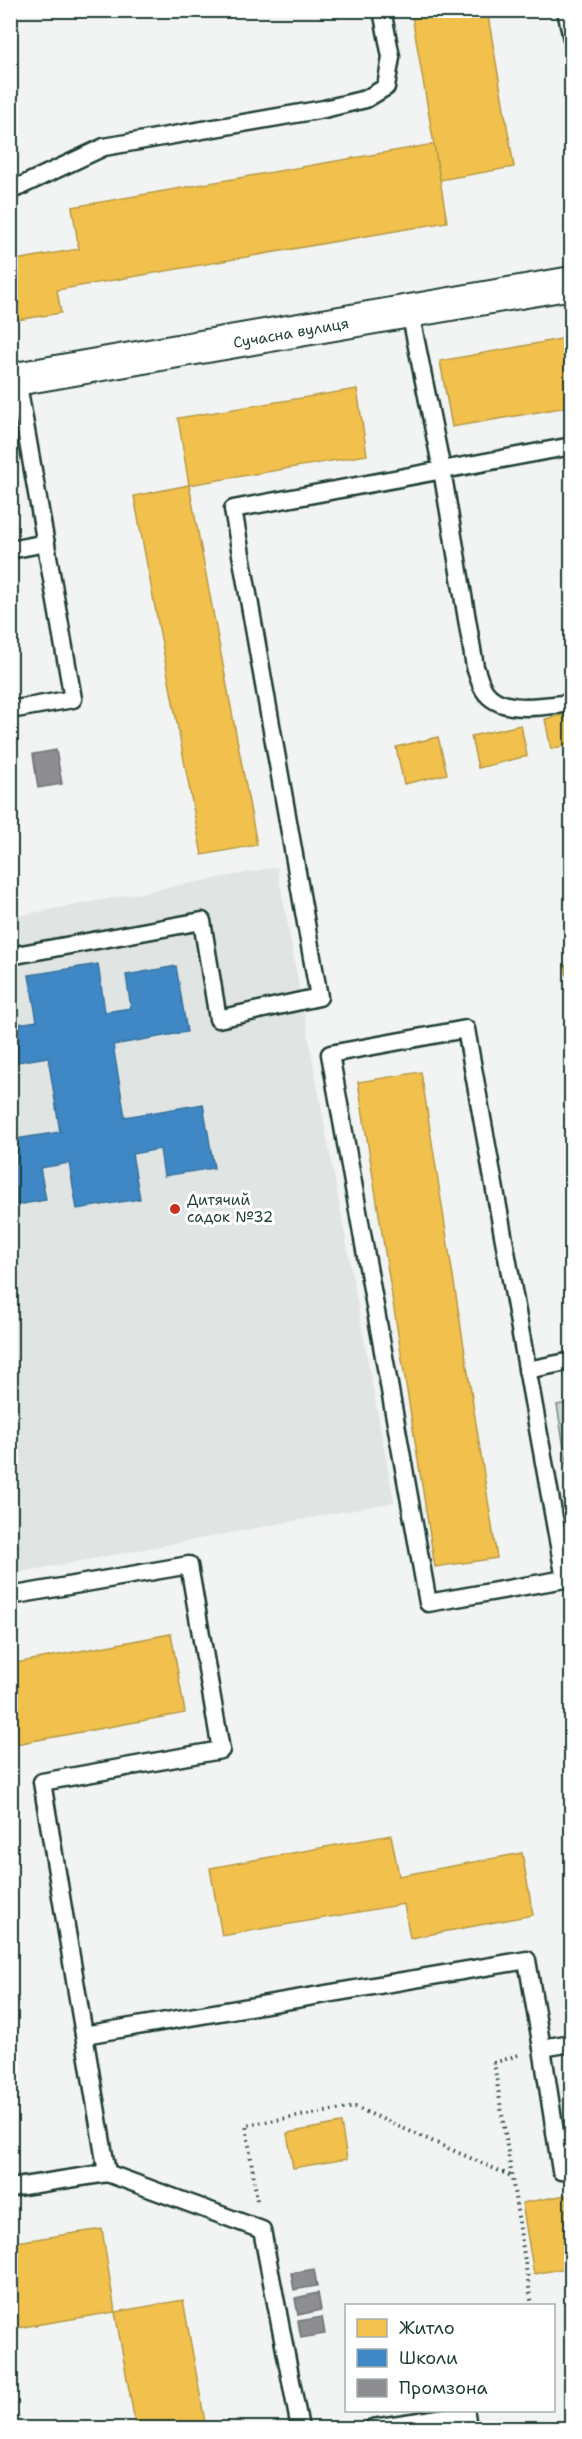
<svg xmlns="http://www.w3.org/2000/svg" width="582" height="2439" viewBox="0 0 582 2439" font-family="'Shantell Sans',sans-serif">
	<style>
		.built { fill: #e0e4e3 }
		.park { fill: #ced5d3; stroke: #768984; stroke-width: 1.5 }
		.homes { fill: #f2c14e; stroke: #b39946; stroke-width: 1.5 }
		.schools { fill: #3f88c5; stroke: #35729a; stroke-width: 1.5 }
		.industry { fill: #8d8d92; stroke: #6c7576; stroke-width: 1.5 }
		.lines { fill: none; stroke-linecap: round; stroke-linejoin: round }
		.lane-casing { stroke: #1f3d34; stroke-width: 21 }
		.street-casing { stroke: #1f3d34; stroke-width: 36 }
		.path { stroke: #1f3d34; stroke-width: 4; stroke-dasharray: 1.5 4.5; stroke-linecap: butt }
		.lane { stroke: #fff; stroke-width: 16 }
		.street { stroke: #fff; stroke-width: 32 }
		.poi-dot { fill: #c8321e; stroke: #fff; stroke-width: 2 }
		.labels { text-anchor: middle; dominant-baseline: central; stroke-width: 6; stroke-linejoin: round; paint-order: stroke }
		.street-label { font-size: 15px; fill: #1f3d34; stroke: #fff }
		.poi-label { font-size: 15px; fill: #1f3d34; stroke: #fff; text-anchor: start }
	</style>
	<rect width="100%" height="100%" fill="#f2f3f3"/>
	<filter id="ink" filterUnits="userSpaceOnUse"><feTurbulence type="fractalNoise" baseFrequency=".0167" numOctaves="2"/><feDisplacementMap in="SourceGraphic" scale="12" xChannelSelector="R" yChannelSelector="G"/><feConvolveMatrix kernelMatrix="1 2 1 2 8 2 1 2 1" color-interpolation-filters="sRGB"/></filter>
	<g filter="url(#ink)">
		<polygon class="built" points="277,867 394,1502 11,1574 11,917"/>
		<polygon class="park" points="571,1402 572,1402 571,1490 557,1405"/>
		<g class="homes">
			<polygon points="411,10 487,10 514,167 440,180"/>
			<polygon points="434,144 447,222 57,290 61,313 10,321 10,261 79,249 72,207"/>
			<polygon points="572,337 572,406 452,427 440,361"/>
			<polygon points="357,389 367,455 189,485 178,418"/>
			<polygon points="189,485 257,845 202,855 134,496"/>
			<polygon points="572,713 572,744 551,749 545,719"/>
			<polygon points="521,725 527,756 478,768 471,736"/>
			<polygon points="438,737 447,774 404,784 396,747"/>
			<polygon points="572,965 572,1003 565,966"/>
			<polygon points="421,1072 497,1558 435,1567 358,1082"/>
			<polygon points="171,1634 185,1713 10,1745 10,1664"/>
			<polygon points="391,1835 399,1876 522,1853 533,1915 410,1938 404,1904 222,1936 210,1868"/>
			<polygon points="341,2123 347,2159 293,2168 287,2133"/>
			<polygon points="572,2194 572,2267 534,2274 522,2203"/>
			<polygon points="102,2229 115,2312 10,2329 10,2243"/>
			<polygon points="183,2300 206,2428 136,2428 115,2312"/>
		</g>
		<polygon class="schools" points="98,964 105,1012 131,1008 126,975 176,966 187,1032 113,1045 125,1117 203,1104 214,1168 164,1176 160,1149 132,1154 140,1199 77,1209 69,1163 40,1168 46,1200 10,1206 10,1140 60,1132 48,1057 10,1063 10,1019 12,1025 37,1021 29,975"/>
		<g class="industry">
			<polygon points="56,750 62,784 38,788 33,754"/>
			<polygon points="314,2269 317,2286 294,2290 291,2273"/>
			<polygon points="318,2293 321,2310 298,2315 295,2298"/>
			<polygon points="322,2317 325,2334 301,2338 298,2321"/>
		</g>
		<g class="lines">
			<g class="lane-casing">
				<g id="lane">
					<polyline points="566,10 572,39"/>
					<polyline points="10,191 104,147 324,109 366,99 386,87 391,57 382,10"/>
					<path d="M410 312 442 470 475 667C478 675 480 684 484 690 500 716 547 705 572 703"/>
					<polyline points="10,550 46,543"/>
					<polyline points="10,710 73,699 17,379"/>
					<polyline points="10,956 202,921 218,1019 319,997 233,509 572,446"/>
					<polygon points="466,1029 565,1579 428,1603 330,1054"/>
					<polyline points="527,1370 572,1361"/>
					<polyline points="10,1596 189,1565 221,1750 42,1782 107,2173"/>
					<polyline points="84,2035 527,1960 542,2048 572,2043"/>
					<polyline points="542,2048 561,2171 572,2169"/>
					<polyline points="10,2188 107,2173 262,2230 300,2428"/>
					<polyline points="373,2428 466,2414 468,2428"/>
				</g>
			</g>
			<g class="street-casing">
				<polyline id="street" points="10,380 572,283"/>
			</g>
			<g class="path">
				<polyline points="518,2055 494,2063 532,2306"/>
				<polyline points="257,2200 246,2125 355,2107 511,2176"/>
			</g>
			<use href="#lane" class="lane"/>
			<use href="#street" class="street"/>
		</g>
	</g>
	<circle class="poi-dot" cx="175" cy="1209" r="6"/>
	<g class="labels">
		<g class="street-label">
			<text transform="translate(291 333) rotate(-10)">Сучасна вулиця</text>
		</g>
		<g class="poi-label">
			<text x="187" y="1200">Дитячий<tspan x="187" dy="17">садок №32</tspan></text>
		</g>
	</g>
	<rect width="582" height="2439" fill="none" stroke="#fff" stroke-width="36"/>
	<rect x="18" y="18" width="546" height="2403" fill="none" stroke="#1f3d34" stroke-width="2" filter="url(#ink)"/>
	<rect x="345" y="2304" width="210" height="108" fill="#ffffff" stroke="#a5b1ae" stroke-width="1.5"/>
	<rect x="357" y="2319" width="30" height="18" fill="#f2c14e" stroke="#a5b1ae" stroke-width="1.5"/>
	<text x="399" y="2334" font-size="18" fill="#1f3d34">Житло</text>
	<rect x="357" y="2349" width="30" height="18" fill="#3f88c5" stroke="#a5b1ae" stroke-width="1.5"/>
	<text x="399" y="2364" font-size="18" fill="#1f3d34">Школи</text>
	<rect x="357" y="2379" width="30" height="18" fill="#8d8d92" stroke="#a5b1ae" stroke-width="1.5"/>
	<text x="399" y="2394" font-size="18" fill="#1f3d34">Промзона</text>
</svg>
